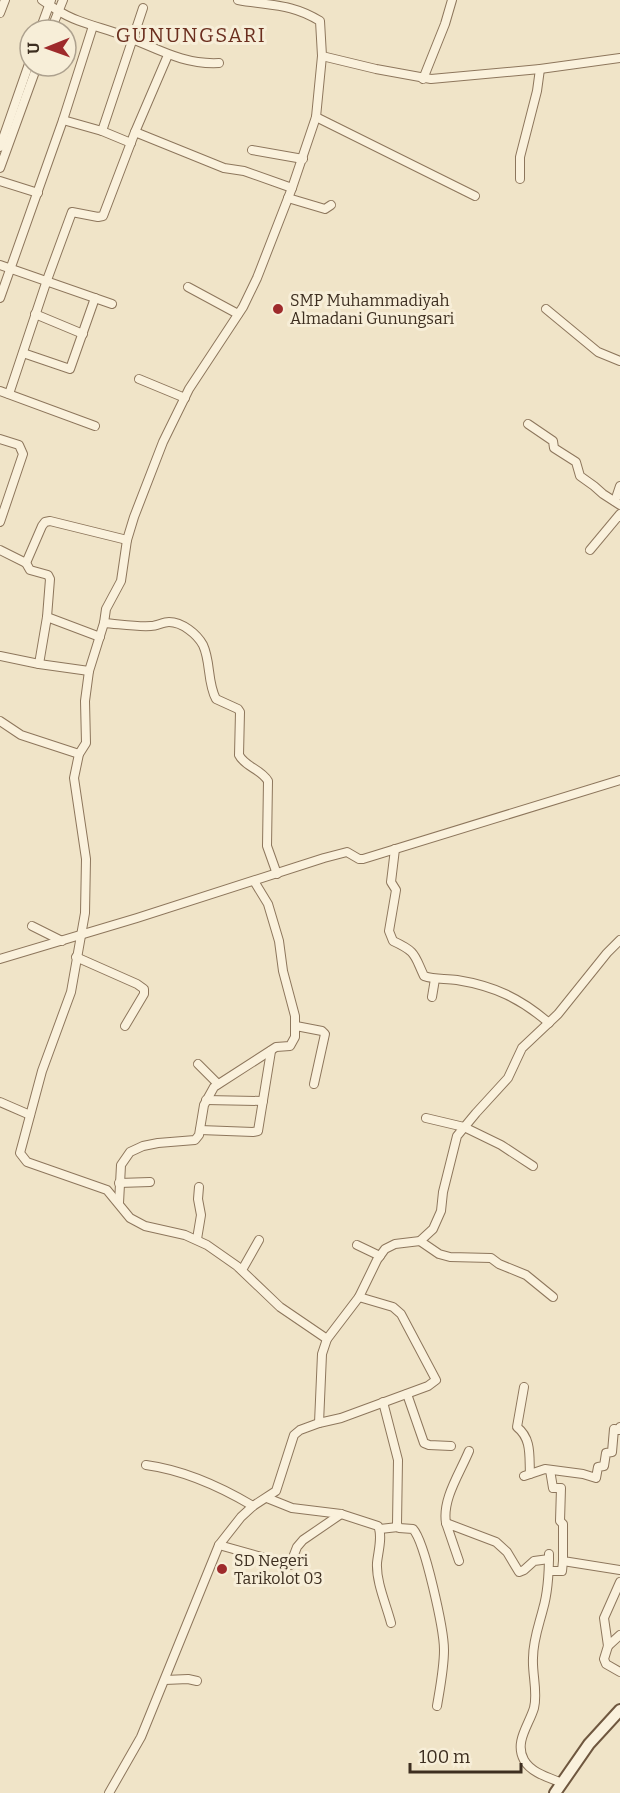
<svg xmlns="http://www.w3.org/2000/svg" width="620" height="1793" viewBox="0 0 620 1793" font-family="Bitter,serif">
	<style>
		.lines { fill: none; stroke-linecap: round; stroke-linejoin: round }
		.minor-casing { stroke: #8d765c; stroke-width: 10 }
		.secondary-casing { stroke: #6f573f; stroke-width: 14 }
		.minor { stroke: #faf1dc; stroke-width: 8 }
		.secondary { stroke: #faf1dc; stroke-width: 10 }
		.poi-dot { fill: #9e2a2b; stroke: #f7eed8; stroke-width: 2 }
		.labels { text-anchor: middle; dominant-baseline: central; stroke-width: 6; stroke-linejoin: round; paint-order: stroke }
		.poi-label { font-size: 16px; fill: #3d2e20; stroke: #f7eed8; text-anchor: start }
		.quarter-label { font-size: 20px; letter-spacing: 1.5px; fill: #6b2e1e; stroke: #f7eed8 }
	</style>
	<rect width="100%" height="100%" fill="#f0e4c8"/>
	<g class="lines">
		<g class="minor-casing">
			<g id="minor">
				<path d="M42 0C47 3 52 7 57 10 77 23 101 27 122 35 155 47 182 65 219 63"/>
				<path d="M238 0C270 6 291 3 320 21L322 56 376 69 431 79 540 69 620 58"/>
				<polyline points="0,13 5,0"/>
				<polyline points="40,30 51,0"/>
				<polyline points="51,30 63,0"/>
				<polyline points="322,56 316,117 292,188 257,278 243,307 189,389 163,442 134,517 127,540 121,581 106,609 104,623 89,671 85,701 86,743 79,754 74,778 86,859 85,913 71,992 42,1071 20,1153 27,1162 107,1190 130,1218 145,1226 185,1235 207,1245 237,1266 280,1307 327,1339"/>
				<polyline points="423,79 445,24 452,0"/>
				<polyline points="316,117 475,196"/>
				<polyline points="63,120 102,131 131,143"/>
				<polyline points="102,131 143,8"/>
				<polyline points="135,132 224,168 244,171 292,188"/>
				<polyline points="0,147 30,61"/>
				<polyline points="252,150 303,159"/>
				<polyline points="0,168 37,66"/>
				<polyline points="520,179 520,157 537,91 540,69"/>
				<polyline points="0,181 38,193"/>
				<polyline points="288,198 325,209 331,205"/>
				<polyline points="0,265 112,304"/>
				<polyline points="188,287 238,314"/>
				<polyline points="0,298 63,120 93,26"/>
				<polyline points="546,309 598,352 620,361"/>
				<polyline points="35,314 83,334"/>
				<polyline points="23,353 70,369 95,298"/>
				<polyline points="139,379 185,398"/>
				<polyline points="0,391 95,426"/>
				<polyline points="9,394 47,280 72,212 98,217 103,216 135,132 168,55"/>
				<polyline points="528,424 553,441 554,448 576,462 580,476 594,486 603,494 620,505"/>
				<polyline points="0,439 19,445 23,454 0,522"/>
				<polyline points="615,501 620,486"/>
				<polyline points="0,550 26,563 30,570 48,575 50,579 47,617 39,664"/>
				<polyline points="590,550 620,514"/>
				<polyline points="26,563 42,526 45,522 50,521 127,540"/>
				<polyline points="47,617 100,637"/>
				<path d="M104 623C119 624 136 627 151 626 157 626 163 622 169 622 182 622 197 634 203 645 211 662 207 682 216 699L238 709 240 712 239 755C245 767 261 769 268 781L267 846 277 874"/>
				<polyline points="0,656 39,664 89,671"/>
				<polyline points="0,721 21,735 79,754"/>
				<path d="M395 849 391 882 396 890 389 931 393 941C417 952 414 955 424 976 435 980 446 978 457 980 494 986 520 998 549 1023"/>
				<polyline points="32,926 62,941"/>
				<polyline points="76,957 137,984 144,989 144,994 125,1026"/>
				<polyline points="0,959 137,918 324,858 347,852 359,859 363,859 620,780"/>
				<polyline points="432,997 435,979"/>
				<polyline points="296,1026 322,1031 325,1034 314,1084"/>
				<polyline points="198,1064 218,1084"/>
				<polyline points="206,1100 263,1101"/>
				<polyline points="0,1102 30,1115"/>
				<polyline points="426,1118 464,1127 501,1145 533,1166"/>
				<polyline points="200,1130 253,1132 258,1131 271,1051"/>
				<polyline points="119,1183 150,1182"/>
				<polyline points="119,1203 121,1165 130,1152 143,1146 158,1143 195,1140 199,1135 204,1105 214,1087 276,1047 290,1046 295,1037 295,1016 283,971 279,941 268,904 254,881"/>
				<polyline points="197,1239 201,1215 198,1199 199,1187"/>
				<polyline points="420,1241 439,1254 450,1257 491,1258 499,1264 526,1275 553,1297"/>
				<polyline points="357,1245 380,1256"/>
				<polyline points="242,1270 259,1240"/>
				<path d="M524 1387 517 1427C532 1439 529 1456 530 1474"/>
				<polyline points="407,1394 424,1443 429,1445 451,1446"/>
				<path d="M383 1402 398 1460 397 1524 399 1528 413 1529C425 1542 444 1630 444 1650 444 1668 440 1688 437 1706"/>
				<polyline points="319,1423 341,1418 428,1386 436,1380 401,1314 393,1307 359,1297"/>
				<path d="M146 1465C183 1470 221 1487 253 1506"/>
				<polyline points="550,1470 553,1488 561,1488 560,1521 563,1524 563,1561 620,1570"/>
				<polyline points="524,1476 545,1469 583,1474 596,1478 598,1467 604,1466 606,1453 612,1452 614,1429 619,1430 620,1427"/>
				<path d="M267 1498 292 1508 341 1514 378 1526C383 1536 378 1552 377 1563 376 1582 386 1604 391 1623"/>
				<path d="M446 1523C442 1499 460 1473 469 1451"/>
				<polyline points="380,1529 398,1527"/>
				<polyline points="219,1545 290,1565 297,1547 303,1540 341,1514"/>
				<path d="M549 1554C549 1571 548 1592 543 1609 539 1625 533 1640 533 1658 532 1674 538 1692 534 1708 529 1725 514 1742 524 1760 531 1773 550 1778 562 1783"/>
				<polyline points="459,1561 446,1523 496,1542 507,1552 519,1572 524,1570 534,1561 549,1559"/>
				<polyline points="549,1571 562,1571 563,1561"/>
				<polyline points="620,1582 604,1618 608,1646 604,1659 606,1664 620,1672"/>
				<polyline points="608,1646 620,1635"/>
				<polyline points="165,1680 188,1679 197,1681"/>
				<polyline points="109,1793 141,1737 219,1545 241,1517 253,1506 276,1491 294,1435 300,1430 319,1423 322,1354 327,1339 359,1297 377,1260 385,1249 395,1244 420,1241 433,1229 441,1211 443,1192 457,1136 476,1113 508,1078 522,1048 558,1014 607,953 620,940"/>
			</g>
		</g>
		<g class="secondary-casing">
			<polyline id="secondary" points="555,1793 589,1744 620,1710"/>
		</g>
		<use href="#minor" class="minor"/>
		<use href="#secondary" class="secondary"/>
	</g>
	<g class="poi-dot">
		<circle cx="278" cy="309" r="6"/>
		<circle cx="222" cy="1569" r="6"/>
	</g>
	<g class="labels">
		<g class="poi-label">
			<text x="290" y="300">SMP Muhammadiyah<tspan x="290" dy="18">Almadani Gunungsari</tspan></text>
			<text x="234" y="1560">SD Negeri<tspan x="234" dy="18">Tarikolot 03</tspan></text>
		</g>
		<g class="quarter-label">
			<text x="191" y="35">GUNUNGSARI</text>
		</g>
	</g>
	<g transform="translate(48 48) rotate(269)"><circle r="28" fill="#f7eed8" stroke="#ada18e" stroke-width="1.5"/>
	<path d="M0-4.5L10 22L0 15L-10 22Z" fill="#9e2a2b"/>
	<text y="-9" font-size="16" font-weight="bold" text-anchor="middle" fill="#3d2e20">U</text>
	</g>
	<path d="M410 1763v9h111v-9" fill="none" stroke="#3d2e20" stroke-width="3"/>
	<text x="419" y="1763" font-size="18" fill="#3d2e20" stroke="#f7eed8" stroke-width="4.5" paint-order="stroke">100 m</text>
</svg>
